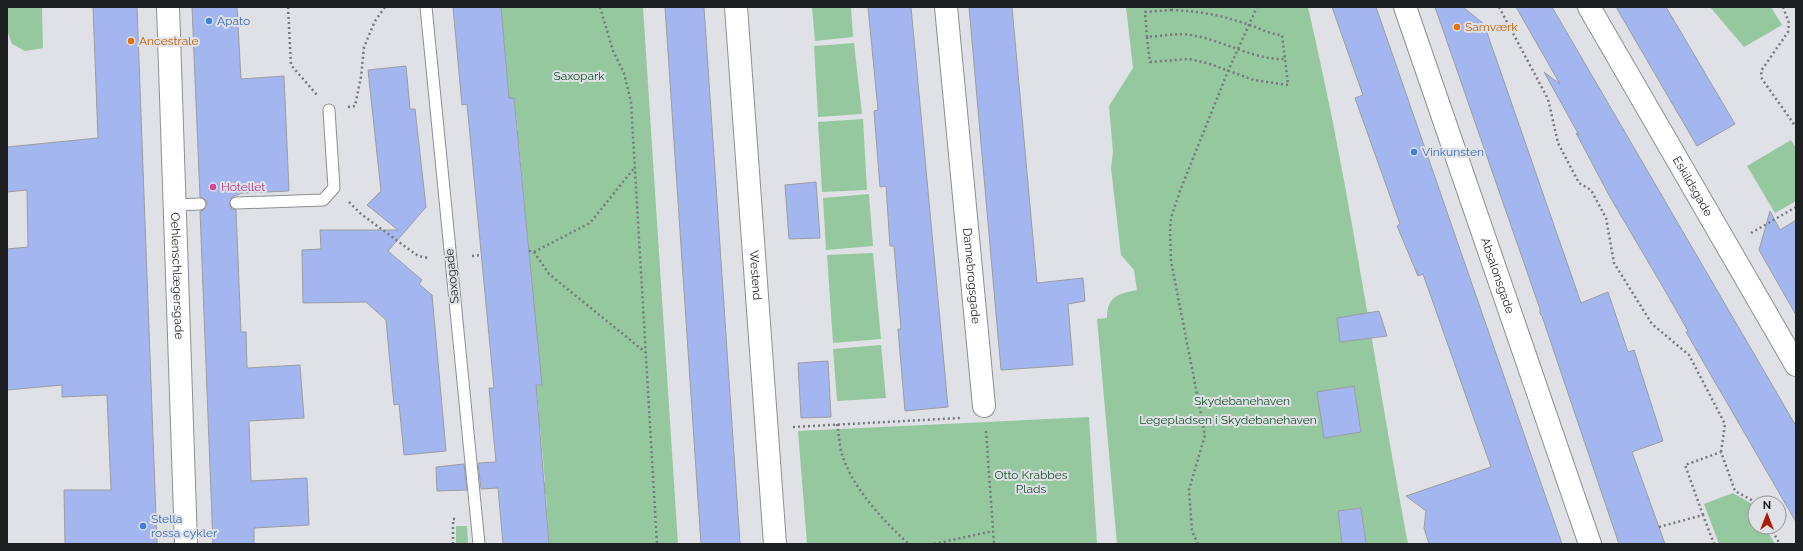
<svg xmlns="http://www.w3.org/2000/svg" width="1803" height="551" viewBox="0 0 1803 551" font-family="Raleway,sans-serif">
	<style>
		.green { fill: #96c8a0 }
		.building { fill: #a3b6f0; stroke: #9b9da1 }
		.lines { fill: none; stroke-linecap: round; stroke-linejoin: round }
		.service-casing { stroke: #8d8f94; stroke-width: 13 }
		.minor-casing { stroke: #8d8f94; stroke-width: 24 }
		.path { stroke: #77787c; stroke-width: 2.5; stroke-dasharray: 2 3; stroke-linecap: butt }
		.service { stroke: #fff; stroke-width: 11 }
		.minor { stroke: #fff; stroke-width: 22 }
		.shop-dot { fill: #3f7fe0; stroke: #dfe1e6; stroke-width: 1.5 }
		.food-dot { fill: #e8710a; stroke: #dfe1e6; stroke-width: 1.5 }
		.hotel-dot { fill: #d1479c; stroke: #dfe1e6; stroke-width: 1.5 }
		.labels { text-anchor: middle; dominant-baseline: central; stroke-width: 4; stroke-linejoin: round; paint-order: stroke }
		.shop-label { font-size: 12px; fill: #366cbe; stroke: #dfe1e6; text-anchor: start }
		.food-label { font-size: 12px; fill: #c56008; stroke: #dfe1e6; text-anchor: start }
		.park-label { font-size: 12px; fill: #145228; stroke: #dfe1e6 }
		.street-label { font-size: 12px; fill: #1d1e20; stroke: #dfe1e6 }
		.hotel-label { font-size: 12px; fill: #b23c85; stroke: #dfe1e6; text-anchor: start }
	</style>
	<rect width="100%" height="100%" fill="#dfe1e6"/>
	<g class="green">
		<polygon points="7,7 42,7 43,48 25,51 12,44 8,33"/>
		<polygon points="501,7 643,7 678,544 549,544 546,495 541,495 541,483 545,482 540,426 535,426 539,413 536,385 541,385 519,143 514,144 513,131 518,130 514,99 509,98"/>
		<polygon points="812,7 851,7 853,37 815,41"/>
		<path d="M1126 7H1308C1317 47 1326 88 1334 128 1361 266 1382 406 1408 544H1117L1097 319 1107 318C1107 296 1118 294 1137 290L1134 270 1121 255 1111 168 1113 152 1109 106 1133 68Z"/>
		<polygon points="1710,7 1771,7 1782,25 1744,47"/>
		<polygon points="854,43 862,114 818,117 814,46"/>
		<polygon points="863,119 867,190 822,192 818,122"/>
		<polygon points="1791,140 1796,148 1796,201 1775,213 1747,166"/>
		<polygon points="869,194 873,246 826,250 823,198"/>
		<polygon points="873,253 881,339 833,343 827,255"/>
		<polygon points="881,345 886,398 837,401 833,349"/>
		<polygon points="1089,417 1097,544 807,544 798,431"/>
		<polygon points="1733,493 1754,505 1755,527 1765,527 1775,544 1719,544 1704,504"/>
		<polygon points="456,526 467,526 468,544 456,544"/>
	</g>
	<g class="building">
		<polygon points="93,7 137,7 157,544 65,544 64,490 111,490 107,395 62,397 62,385 7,390 7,249 28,247 27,190 7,192 7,147 98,138"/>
		<polygon points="192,7 237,7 241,79 284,76 289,191 242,193 232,197 229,204 232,209 236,210 241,332 246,332 247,368 300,365 304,418 249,421 251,481 307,478 309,525 254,528 254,544 213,544 200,211 204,210 207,204 206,200 200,197"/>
		<polygon points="453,7 501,7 509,98 514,98 542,385 536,385 549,544 503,544 498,488 481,489 478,463 496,462 489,388 494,388 467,104 462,105"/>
		<polygon points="665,7 704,7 740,544 701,544"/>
		<polygon points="868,7 911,7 948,407 905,411 898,329 901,329 894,246 890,246 886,186 880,187 874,111 878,110"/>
		<polygon points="969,7 1012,7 1037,283 1083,278 1085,301 1068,304 1073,365 1001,370"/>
		<polygon points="1332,7 1376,7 1562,544 1429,544 1424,528 1426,511 1406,496 1491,467 1423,274 1418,276 1397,226 1400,224 1355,98 1363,95"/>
		<polygon points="1435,7 1463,7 1484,24 1581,303 1608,292 1628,352 1634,350 1663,441 1632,452 1665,544 1619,544 1542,316 1540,314 1540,309"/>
		<polygon points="1516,7 1552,7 1796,426 1796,522 1686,332 1688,331 1667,294 1610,197 1576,133 1579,135 1544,72 1560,84"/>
		<polygon points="1616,7 1666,7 1735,124 1697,146"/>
		<polygon points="406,66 410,109 415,109 426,207 388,251 422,280 419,284 432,295 446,451 404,455 399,404 394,405 386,320 366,302 303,303 302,250 321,249 320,230 398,230 367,205 381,191 368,70"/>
		<polygon points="816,182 820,238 789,239 785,185"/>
		<polygon points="1770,211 1780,230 1796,220 1796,315 1759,250"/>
		<polygon points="1379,311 1387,336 1340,342 1337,318"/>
		<polygon points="828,361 831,417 801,418 798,363"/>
		<polygon points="1354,386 1361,432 1324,438 1317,392"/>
		<polygon points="464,464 467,490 437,491 436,467"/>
		<polygon points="1361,508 1366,544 1342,544 1338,511"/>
	</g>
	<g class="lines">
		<g class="service-casing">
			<g id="service">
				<polyline points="426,7 479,544"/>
				<polyline points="236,203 323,200 334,188 329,110"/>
				<polyline points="174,205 200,204"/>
			</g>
		</g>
		<g class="minor-casing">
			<g id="minor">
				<path id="s1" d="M168 7 186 544"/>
				<path id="s2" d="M736 7 775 544"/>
				<path id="s3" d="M946 7 984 406"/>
				<path id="s4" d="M1405 7 1590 544"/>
				<path id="s5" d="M1589 7 1796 365"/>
			</g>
		</g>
		<g class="path">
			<polyline points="288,7 291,65 317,95"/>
			<polyline points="600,7 613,51 624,73 631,102 657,544"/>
			<polyline points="1499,7 1548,99 1558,143 1579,183 1591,190 1606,218 1614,263 1652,324 1689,355 1725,424 1721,452"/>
			<polyline points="1783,7 1789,23 1788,32 1761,71 1762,79 1796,127"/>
			<path d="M1171 10C1199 11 1220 15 1247 24 1259 28 1269 34 1282 35L1285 59C1255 60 1226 42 1196 36 1181 32 1162 36 1147 37L1145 12Z"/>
			<polyline points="1147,37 1150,62 1189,59 1207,63 1254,80 1288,85 1285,59"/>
			<polyline points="348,107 355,106 361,77 364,47 375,21 385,7"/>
			<polyline points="349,202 361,214 418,256 429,258"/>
			<polyline points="1751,233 1796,207"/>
			<polyline points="529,251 534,252 549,274 645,352"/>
			<polyline points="534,252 590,223 635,167"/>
			<polyline points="472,256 481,255"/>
			<path d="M837 424C839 433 839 442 841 451 850 485 883 521 909 544"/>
			<polyline points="793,427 960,418"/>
			<polyline points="986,431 994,544"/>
			<polyline points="1703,515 1685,465 1721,452 1735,491 1757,503"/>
			<polyline points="1659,527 1703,515 1714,544"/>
			<polyline points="1770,527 1780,544"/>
			<polyline points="453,544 453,519 455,519"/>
			<polyline points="934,544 993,531"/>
			<polyline points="1198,544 1192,531 1189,490 1205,435 1171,261 1170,232 1171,218 1180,191 1228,71 1257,7"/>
		</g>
		<use href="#service" class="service"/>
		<use href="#minor" class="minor"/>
	</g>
	<g class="shop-dot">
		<circle cx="209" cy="21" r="4"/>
		<circle cx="1414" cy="152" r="4"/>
		<circle cx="143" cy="526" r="4"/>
	</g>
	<g class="food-dot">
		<circle cx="1457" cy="27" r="4"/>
		<circle cx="131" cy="41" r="4"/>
	</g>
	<circle class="hotel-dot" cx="213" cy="187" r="4"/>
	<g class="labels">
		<g class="shop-label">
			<text x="217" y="21">Apato</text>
			<text x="1422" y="152">Vinkunsten</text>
			<text x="151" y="519">Stella<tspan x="151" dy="14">rossa cykler</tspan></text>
		</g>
		<g class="food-label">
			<text x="1465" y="27">Samværk</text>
			<text x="139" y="41">Ancestrale</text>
		</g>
		<g class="park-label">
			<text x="579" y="76">Saxopark</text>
			<text x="1242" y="401">Skydebanehaven</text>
			<text x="1228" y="420">Legepladsen i Skydebanehaven</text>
			<text x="1031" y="475">Otto Krabbes<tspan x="1031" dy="14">Plads</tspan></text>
		</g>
		<g class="street-label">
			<text stroke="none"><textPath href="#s5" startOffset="207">Eskildsgade</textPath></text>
			<text stroke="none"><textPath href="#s2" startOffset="269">Westend</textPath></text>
			<text stroke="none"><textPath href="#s3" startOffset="270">Dannebrogsgade</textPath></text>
			<text stroke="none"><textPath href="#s1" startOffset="269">Oehlenschlægersgade</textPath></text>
			<text transform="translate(452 276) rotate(-96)">Saxogade</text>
			<text stroke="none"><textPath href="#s4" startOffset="284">Absalonsgade</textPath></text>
		</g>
		<g class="hotel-label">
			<text x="221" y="187">Hotellet</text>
		</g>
	</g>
	<rect width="1803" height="551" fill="none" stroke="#1d1e20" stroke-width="16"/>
	<g transform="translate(1767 515)"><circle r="19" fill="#dfe1e6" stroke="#919397"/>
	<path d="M0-3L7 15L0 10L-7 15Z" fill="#ab1d00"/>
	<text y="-6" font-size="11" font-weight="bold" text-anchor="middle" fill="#1d1e20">N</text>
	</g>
</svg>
